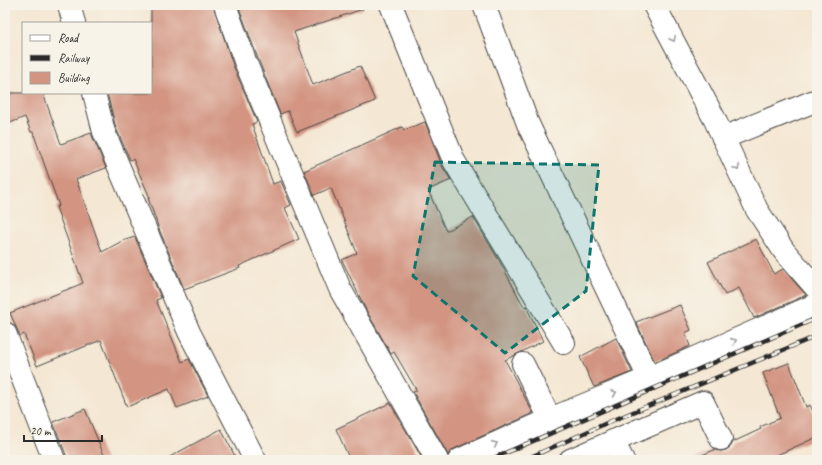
<svg xmlns="http://www.w3.org/2000/svg" width="822" height="465" viewBox="0 0 822 465" font-family="Caveat,sans-serif">
	<style>
		.building { fill: #d39482 }
		.lines { fill: none; stroke-linecap: round; stroke-linejoin: round }
		.minor-casing { stroke: #494744; stroke-width: 24 }
		.minor { stroke: #fff; stroke-width: 22 }
		.rail-casing { stroke: #2b2b2b; stroke-width: 4.5 }
		.rail { stroke: #f7f3e8; stroke-width: 3; stroke-dasharray: 9; stroke-linecap: butt }
		.oneway { stroke: #a0a0a0 }
		.marked { fill: #0f766e; fill-opacity: 0.2; stroke: #0f766e; stroke-width: 3; stroke-dasharray: 8 5; stroke-linejoin: round }
	</style>
	<rect width="100%" height="100%" fill="#f7f3e8"/>
	<filter id="ink" filterUnits="userSpaceOnUse"><feTurbulence type="fractalNoise" baseFrequency=".025" numOctaves="2"/><feDisplacementMap in="SourceGraphic" scale="8" xChannelSelector="R" yChannelSelector="G"/><feConvolveMatrix kernelMatrix="1 2 1 2 8 2 1 2 1" color-interpolation-filters="sRGB"/></filter>
	<filter id="wash" filterUnits="userSpaceOnUse"><feTurbulence type="fractalNoise" baseFrequency=".012" numOctaves="4" result="noise"/><feDisplacementMap in="SourceGraphic" scale="16" xChannelSelector="R" yChannelSelector="G"/><feGaussianBlur stdDeviation="0.9" result="paint"/><feColorMatrix in="noise" values="0 0 0 0 0 0 0 0 0 0 0 0 0 0 0 0 0 1.4 0 .05"/><feComposite in="paint" operator="in"/></filter>
	<g filter="url(#wash)">
		<rect width="100%" height="100%" fill="#f4e7d3"/>
		<g id="blocks">
			<g class="building">
				<polygon points="151,5 213,5 233,65 257,122 252,124 273,184 281,181 291,205 285,208 299,239 239,266 240,268 184,289 159,229 148,198 150,198 133,159 130,160 116,128 107,93 151,93"/>
				<polygon points="238,5 363,5 363,9 294,32 313,85 360,66 375,101 297,132 288,111 280,114 257,56"/>
				<polygon points="5,93 43,93 61,144 91,133 106,168 76,179 102,252 122,241 135,237 161,298 156,300 182,362 189,359 208,396 177,408 169,389 127,407 101,340 37,366 24,334 20,336 10,313 83,283 56,207 59,206 33,132 31,132 25,117 5,125"/>
				<polygon points="425,122 442,166 451,180 428,190 446,231 473,217 500,262 524,307 526,306 543,341 505,360 533,413 454,449 448,455 413,392 417,391 394,352 391,354 366,310 342,260 357,253 331,188 314,195 304,171 402,127 404,130"/>
				<polygon points="756,239 774,274 783,269 806,295 754,318 739,288 725,295 708,262"/>
				<polygon points="680,305 691,330 685,333 690,346 655,362 636,322"/>
				<polygon points="616,338 632,372 594,387 580,357"/>
				<polygon points="789,363 806,407 810,405 817,419 817,437 766,460 690,460 714,450 721,451 726,450 731,446 733,442 761,429 760,427 780,418 763,373"/>
				<polygon points="390,403 423,460 350,460 336,429"/>
				<polygon points="85,409 106,460 68,460 53,422"/>
				<polygon points="221,429 237,460 164,460"/>
			</g>
		</g>
	</g>
	<g filter="url(#ink)">
		<use href="#blocks" fill-opacity="0" stroke="#494744" stroke-width="1"/>
		<g class="lines">
			<g class="minor-casing">
				<g id="minor">
					<polyline points="69,5 74,23"/>
					<polyline points="225,5 245,61 340,289 437,460"/>
					<polyline points="391,5 454,161 564,343"/>
					<polyline points="484,5 528,124 649,378"/>
					<polyline points="654,5 714,118 757,210 784,251 817,289"/>
					<polyline points="94,93 104,132 189,332 255,460"/>
					<polyline points="723,138 817,100"/>
					<polyline points="5,333 54,460"/>
					<polyline points="523,364 550,419"/>
					<polyline points="613,441 623,460"/>
					<polyline points="459,460 555,417 649,378 817,304"/>
					<polyline points="570,460 703,402 721,439"/>
				</g>
			</g>
			<use href="#minor" class="minor"/>
			<g class="rail-casing">
				<g id="rail">
					<polyline points="489,460 817,318"/>
					<polyline points="524,460 609,422 817,336"/>
				</g>
			</g>
			<use href="#rail" class="rail"/>
		</g>
		<defs><path id="oneway-chevron" d="M-2-3.5L2.5 0L-2 3.5" fill="none" stroke-width="1.6" stroke-linecap="round" stroke-linejoin="round"/></defs>
		<g class="oneway">
			<use href="#oneway-chevron" transform="translate(673 39) rotate(63)"/>
			<use href="#oneway-chevron" transform="translate(737 168) rotate(65)"/>
			<use href="#oneway-chevron" transform="translate(734 341) rotate(-24)"/>
			<use href="#oneway-chevron" transform="translate(614 393) rotate(-22)"/>
			<use href="#oneway-chevron" transform="translate(495 444) rotate(-24)"/>
		</g>
	</g>
	<path class="marked" d="M435 162 599 165 586 291 505 353 413 276Z"/>
	<rect width="822" height="465" fill="none" stroke="#f7f3e8" stroke-width="20"/>
	<rect x="22" y="22" width="130" height="72" fill="#f7f3e8" stroke="#a5a39c"/>
	<rect x="30" y="35" width="20" height="6" fill="#ffffff" stroke="#a5a39c"/>
	<text x="58" y="42" font-size="12" fill="#2b2b2b">Road</text>
	<rect x="30" y="55" width="20" height="6" fill="#2b2b2b" stroke="#a5a39c"/>
	<text x="58" y="62" font-size="12" fill="#2b2b2b">Railway</text>
	<rect x="30" y="72" width="20" height="12" fill="#d39482" stroke="#a5a39c"/>
	<text x="58" y="82" font-size="12" fill="#2b2b2b">Building</text>
	<path d="M24 435v6h78v-6" fill="none" stroke="#2b2b2b" stroke-width="2"/>
	<text x="30" y="435" font-size="12" fill="#2b2b2b" stroke="#f7f3e8" stroke-width="3" paint-order="stroke">20 m</text>
</svg>
